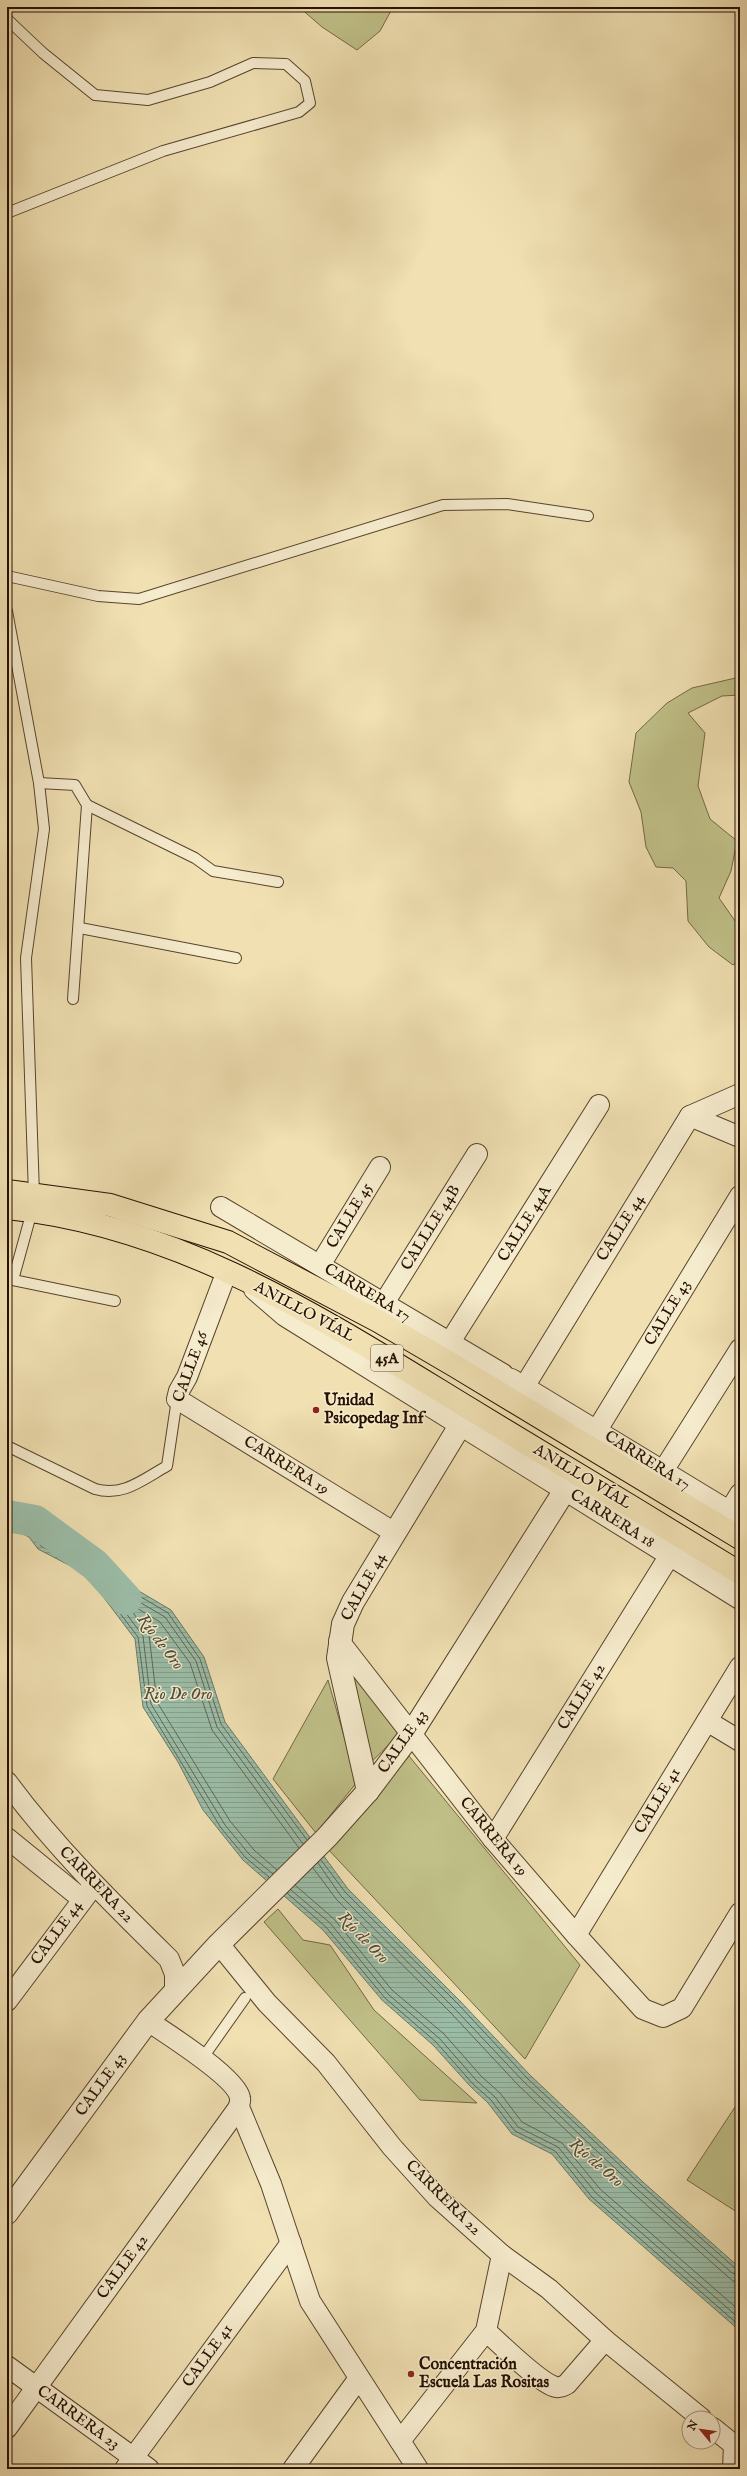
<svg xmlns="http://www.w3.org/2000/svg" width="747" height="2476" viewBox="0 0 747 2476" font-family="'IM FELL English',serif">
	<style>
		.green { fill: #c0c088; stroke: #736844 }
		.water { fill: url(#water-rules); stroke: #6c7865 }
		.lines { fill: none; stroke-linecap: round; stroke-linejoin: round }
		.shore { stroke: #606654; stroke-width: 1 }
		.river { stroke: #9bbda8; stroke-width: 32 }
		.service-casing { stroke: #58442c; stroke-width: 12 }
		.minor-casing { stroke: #58442c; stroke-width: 22 }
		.tertiary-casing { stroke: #58442c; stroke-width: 24 }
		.trunk-casing { stroke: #261000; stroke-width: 24 }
		.service { stroke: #f5ebcd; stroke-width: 10 }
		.minor { stroke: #f5ebcd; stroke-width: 20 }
		.tertiary { stroke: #f5ebcd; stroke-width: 22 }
		.trunk { stroke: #f0e0b2; stroke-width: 22 }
		.poi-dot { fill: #8f2418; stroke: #f5ebcd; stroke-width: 1.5 }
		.labels { text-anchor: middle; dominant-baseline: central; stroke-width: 3; stroke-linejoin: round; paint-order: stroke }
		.shield { fill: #f5ebcd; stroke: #64523e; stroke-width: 1 }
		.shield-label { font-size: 15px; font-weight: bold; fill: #261000 }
		.street-label { font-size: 16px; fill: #261000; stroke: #f5ebcd }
		.poi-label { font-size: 16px; font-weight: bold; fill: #261000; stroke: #f5ebcd; text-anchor: start }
		.water-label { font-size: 17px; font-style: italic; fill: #4f4d3b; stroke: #f5ebcd }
	</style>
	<defs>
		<pattern id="water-rules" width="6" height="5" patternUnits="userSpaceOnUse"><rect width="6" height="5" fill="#9bbda8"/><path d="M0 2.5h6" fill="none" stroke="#85a18f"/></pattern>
	</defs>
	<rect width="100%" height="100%" fill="#f0e0b2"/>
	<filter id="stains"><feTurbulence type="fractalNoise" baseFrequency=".005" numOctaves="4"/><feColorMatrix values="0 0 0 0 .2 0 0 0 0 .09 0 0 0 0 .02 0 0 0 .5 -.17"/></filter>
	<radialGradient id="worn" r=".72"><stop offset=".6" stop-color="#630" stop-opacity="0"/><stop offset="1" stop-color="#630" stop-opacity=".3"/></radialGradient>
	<g class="green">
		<polygon points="299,7 393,7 380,31 357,50 322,27"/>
		<polygon points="740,677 740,695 722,696 688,713 705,733 698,786 710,819 737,841 731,871 719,898 740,928 740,960 733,965 709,947 688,921 686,881 673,868 656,867 646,847 641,812 629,782 636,733 667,703 692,688"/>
		<polygon points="347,1665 402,1732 366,1767"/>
		<polygon points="328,1680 357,1782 316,1833 273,1779"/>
		<polygon points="409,1756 580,1965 525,2059 326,1847"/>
		<polygon points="278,1909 303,1940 330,1945 374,2010 477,2103 420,2100 264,1922"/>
		<polygon points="735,2107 740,2110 740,2214 687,2180"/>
	</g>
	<polygon class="water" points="7,1513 171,1610 204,1657 225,1722 348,1889 460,2001 530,2075 643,2182 740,2268 740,2331 589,2199 552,2154 512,2134 488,2103 470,2086 433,2045 382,2000 323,1930 243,1860 203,1810 178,1762 143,1707 135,1639 86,1574 38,1549 29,1537 7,1526"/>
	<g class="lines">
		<g class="shore">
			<polyline points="321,1860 345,1892 458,2004 527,2078 641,2185 736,2269 740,2271"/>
			<polyline points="318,1863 341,1896 454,2008 523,2081 637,2189 732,2273 740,2276"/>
			<polyline points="313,1868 337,1900 450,2012 519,2086 633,2193 726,2275 733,2281 740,2282"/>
			<polyline points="277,1870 254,1850 230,1821 157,1702 149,1635 129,1607 130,1604 160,1622 190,1663 212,1730 299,1848"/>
			<polyline points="273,1874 249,1854 225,1825 151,1704 143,1636 105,1585 105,1582 165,1617 196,1661 217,1727 303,1844"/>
			<polyline points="269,1877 246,1858 221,1828 147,1706 138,1637 88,1571 41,1546 35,1534 168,1613 200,1659 221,1724 307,1840"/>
			<polyline points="295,1885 334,1919 392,1990 444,2034 481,2076 500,2093 522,2122 562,2143 600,2189 740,2311"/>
			<polyline points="291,1890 330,1923 388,1994 440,2039 476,2080 495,2097 518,2127 558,2147 596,2193 740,2319"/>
			<polyline points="287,1893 326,1927 385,1998 436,2042 473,2084 491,2100 515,2131 555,2151 592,2197 740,2326"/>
		</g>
		<polyline class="river" points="7,1516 35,1521 95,1565 126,1599"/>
		<g class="service-casing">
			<g id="service">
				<polyline points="7,19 43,53 95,95 148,100 210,82 253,63 286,64 305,81 310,103 299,112 163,151 7,213"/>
				<polyline points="7,576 98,596 139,599 443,505 507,504 588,516"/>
				<polyline points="7,611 39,783 44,829 26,958 34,1194"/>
				<polyline points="39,783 75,785 87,805 73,999"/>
				<polyline points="87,805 195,858 213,871 278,882"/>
				<polyline points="80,928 236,958"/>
				<polyline points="7,1279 13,1280 32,1211"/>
				<polyline points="13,1280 115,1301"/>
				<path d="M7 1446 95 1489C123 1497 142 1480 167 1466L177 1399"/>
				<polyline points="202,2059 245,1998"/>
			</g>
		</g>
		<g class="minor-casing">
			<g id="minor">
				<polyline points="690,1116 740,1137"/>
				<polyline points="221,1207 503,1374"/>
				<polyline points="320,1265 380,1167"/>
				<polyline points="227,1271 187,1377 179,1391 177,1399 395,1533"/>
				<polyline points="384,1303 477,1154"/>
				<polyline points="450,1342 599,1105"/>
				<polyline points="524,1387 690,1116 740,1094"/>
				<polyline points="597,1430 740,1196"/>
				<polyline points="663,1471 740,1349"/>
				<polyline points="729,1512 740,1494"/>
				<polyline points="339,1641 493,1839 576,1935 643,2009 663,2017 682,2008 740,1913"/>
				<polyline points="707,1721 740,1741"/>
				<path d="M7 1782C55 1847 112 1903 169 1959L175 1974V1990"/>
				<polyline points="7,1838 82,1899"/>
				<polyline points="493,1839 670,1555"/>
				<polyline points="576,1935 740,1667"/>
				<polyline points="219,1944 267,2003 326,2063 392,2147 437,2197 502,2255 549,2289 605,2340 701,2418"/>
				<polyline points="7,2001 94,1885"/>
				<path d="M148 2021C166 2033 237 2078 240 2098 241 2100 239 2104 239 2107L271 2184 310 2301 418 2469"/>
				<path d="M486 2331C499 2343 541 2384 556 2387 561 2388 563 2386 567 2384L605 2340"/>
				<polyline points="7,2366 149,2469"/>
				<polyline points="7,2428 239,2107"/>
				<polyline points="713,2428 734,2445 733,2469"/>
				<polyline points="400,2441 486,2331 502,2255"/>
				<polyline points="125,2469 291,2243"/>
				<polyline points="293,2469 359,2378"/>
			</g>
		</g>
		<g class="tertiary-casing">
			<g id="tertiary">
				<polyline points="255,1289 285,1315 740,1598"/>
				<polyline points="462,1367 511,1380 740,1519"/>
				<polyline points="368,1791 338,1658 343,1624 353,1602 461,1424"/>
				<polyline points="7,2213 148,2021 219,1944 327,1837 368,1791 411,1734 565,1490"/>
			</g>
		</g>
		<g class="trunk-casing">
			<g id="trunk">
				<polyline points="7,1191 110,1205 228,1242 378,1321 455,1366 740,1538"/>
				<path d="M7 1208C177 1225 318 1316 460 1403 553 1459 647 1516 740 1573"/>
			</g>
		</g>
		<use href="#service" class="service"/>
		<use href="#minor" class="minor"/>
		<use href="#tertiary" class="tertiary"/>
		<use href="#trunk" class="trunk"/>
	</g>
	<g class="poi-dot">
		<circle cx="316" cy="1410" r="4"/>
		<circle cx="411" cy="2374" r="4"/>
	</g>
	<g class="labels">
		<rect class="shield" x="371" y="1345" width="32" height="26" rx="3"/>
		<g class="shield-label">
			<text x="387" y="1358">45A</text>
		</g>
		<g class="street-label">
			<text transform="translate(350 1216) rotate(-59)">CALLE 45</text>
			<text transform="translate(525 1224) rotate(-58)">CALLE 44A</text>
			<text transform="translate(431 1228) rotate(-58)">CALLLE 44B</text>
			<text transform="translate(621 1228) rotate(-58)">CALLE 44</text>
			<text transform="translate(367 1293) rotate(31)">CARRERA 17</text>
			<text transform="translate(304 1312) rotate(28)">ANILLO VÍAL</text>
			<text transform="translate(668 1313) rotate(-59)">CALLE 43</text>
			<text transform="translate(191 1367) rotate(-70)">CALLE 46</text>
			<text transform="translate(647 1461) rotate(32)">CARRERA 17</text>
			<text transform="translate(286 1466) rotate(32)">CARRERA 19</text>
			<text transform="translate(582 1477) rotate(31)">ANILLO VÍAL</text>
			<text transform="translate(612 1519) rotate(32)">CARRERA 18</text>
			<text transform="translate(364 1587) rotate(-61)">CALLE 44</text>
			<text transform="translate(582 1697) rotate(-58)">CALLE 42</text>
			<text transform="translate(403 1742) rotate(-55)">CALLE 43</text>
			<text transform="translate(658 1801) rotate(-59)">CALLE 41</text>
			<text transform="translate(493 1837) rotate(51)">CARRERA 19</text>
			<text transform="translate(96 1885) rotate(46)">CARRERA 22</text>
			<text transform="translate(57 1933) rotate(-54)">CALLE 44</text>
			<text transform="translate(101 2085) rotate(-54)">CALLE 43</text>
			<text transform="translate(443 2198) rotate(45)">CARRERA 22</text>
			<text transform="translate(123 2267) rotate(-54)">CALLE 42</text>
			<text transform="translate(208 2356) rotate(-54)">CALLE 41</text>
			<text transform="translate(78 2418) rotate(36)">CARRERA 23</text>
		</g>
		<g class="poi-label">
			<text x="324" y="1401">Unidad<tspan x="324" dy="18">Psicopedag Inf</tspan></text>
			<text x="419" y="2365">Concentración<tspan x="419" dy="18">Escuela Las Rositas</tspan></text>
		</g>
		<g class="water-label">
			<text transform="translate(160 1642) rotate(53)">Río de Oro</text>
			<text x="178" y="1694">Rio De Oro</text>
			<text transform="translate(363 1938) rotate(46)">Río de Oro</text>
			<text transform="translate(596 2163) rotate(41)">Río de Oro</text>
		</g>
	</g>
	<rect width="747" height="2476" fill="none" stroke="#f0e0b2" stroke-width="24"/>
	<rect x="8" y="8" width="731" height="2460" fill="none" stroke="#261000" stroke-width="2"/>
	<rect x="12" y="12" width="723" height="2452" fill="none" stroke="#261000"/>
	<g transform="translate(701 2430) rotate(299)"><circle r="19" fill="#f5ebcd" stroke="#a2937b"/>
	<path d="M0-3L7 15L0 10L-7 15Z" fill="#8f2418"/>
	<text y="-6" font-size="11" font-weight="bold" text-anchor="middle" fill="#261000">N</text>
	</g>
	<rect width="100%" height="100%" filter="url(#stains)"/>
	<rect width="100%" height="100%" fill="url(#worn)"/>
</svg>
